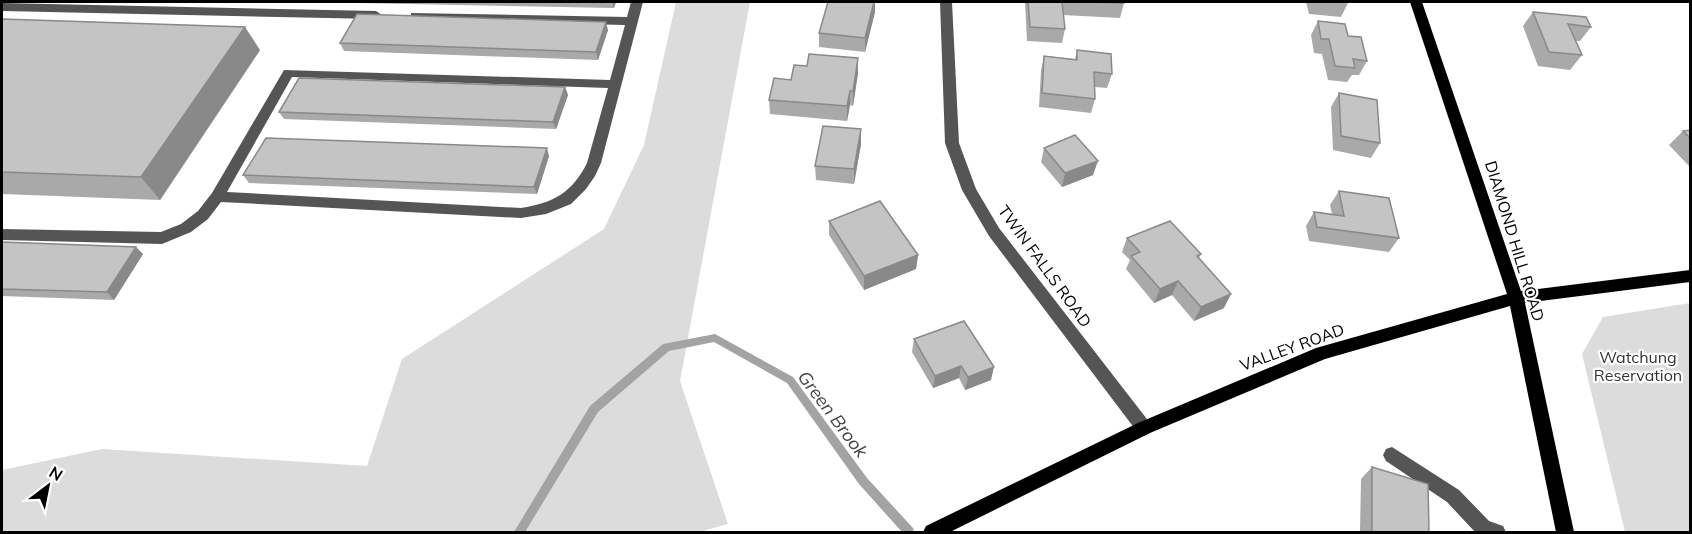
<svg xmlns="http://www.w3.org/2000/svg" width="1692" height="534" viewBox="0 0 1692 534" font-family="Mulish,sans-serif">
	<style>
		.green { fill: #dcdcdc }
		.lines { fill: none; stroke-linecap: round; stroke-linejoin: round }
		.stream { fill: #a3a3a3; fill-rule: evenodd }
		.minor { fill: #555; fill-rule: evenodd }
		.major { fill: #000; fill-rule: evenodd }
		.wall { fill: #a9a9a9 }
		.shaded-wall { fill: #898989 }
		.building { fill: #c4c4c4; stroke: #898989; stroke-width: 1.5 }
		.labels { text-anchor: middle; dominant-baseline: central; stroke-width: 4.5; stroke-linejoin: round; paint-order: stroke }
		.street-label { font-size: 16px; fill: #000; stroke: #fff }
		.park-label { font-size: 16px; fill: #333; stroke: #fff }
		.water-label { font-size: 18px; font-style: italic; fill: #444; stroke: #fff }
	</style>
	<rect width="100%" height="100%" fill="#fff"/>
	<g class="green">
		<polygon points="676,2 750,2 680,381 728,524 699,532 2,532 2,470 102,449 367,466 402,359 604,229 644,145"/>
		<polygon points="1690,303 1690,532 1625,532 1582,354 1603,317"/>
	</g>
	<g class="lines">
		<polygon class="stream" points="715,334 793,377 867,478 913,528 914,532 902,532 859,484 787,383 714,342 669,351 598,412 525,532 514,532 590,406 663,344"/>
		<g class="minor">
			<path d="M631 2H643L601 163 595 176 586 189 571 204 546 214 521 218 221 202 208 219 191 232 162 244 2 240V229L161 232 181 224 198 211 212 193 284 70 610 80 625 25 415 20 411 19V13L627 17ZM292 77 608 88 587 163C572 193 553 203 521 208L227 192Z"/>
			<polygon points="940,2 952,2 959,143 976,189 999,228 1150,423 1152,428 1150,433 1144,436 1138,433 989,236 962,190 945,143"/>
			<polygon points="2,3 376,11 382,15 376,19 2,11"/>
			<polygon points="1392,447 1459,490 1489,521 1503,526 1506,532 1475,532 1447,502 1386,461 1383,455 1386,449"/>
		</g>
		<polygon class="major" points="1410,2 1422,2 1521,291 1690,270 1690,282 1525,303 1574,532 1556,532 1510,306 1325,359 1150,433 950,532 923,532 926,526 1138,423 1316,348 1507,294"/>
	</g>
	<g class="wall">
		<polygon points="306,2 616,2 614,8"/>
		<polygon points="838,2 875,2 875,12 865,52 819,47 819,33"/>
		<polygon points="1025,2 1124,2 1124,3 1120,18 1063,15 1065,29 1062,43 1027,41"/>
		<polygon points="1306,2 1348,2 1348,3 1341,17 1309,14"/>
		<polygon points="1533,12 1591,27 1580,41 1575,41 1582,55 1570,70 1538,66 1523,26"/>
		<polygon points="2,19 260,50 160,200 2,194"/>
		<polygon points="1318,21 1348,36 1367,61 1359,75 1352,75 1347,82 1328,80 1322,54 1314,53 1311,35"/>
		<polygon points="608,30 598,60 344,51 340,43"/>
		<polygon points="1077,50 1112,74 1107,88 1095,87 1095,99 1091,113 1039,107 1041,71 1044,56 1075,59"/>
		<polygon points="858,73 853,106 850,105 847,121 770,114 769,100 791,80"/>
		<polygon points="565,87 568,95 556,129 284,119 279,112"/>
		<polygon points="1339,93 1380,143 1371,158 1333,150 1331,107"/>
		<polygon points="1690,130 1690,167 1669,145 1683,131"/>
		<polygon points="861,144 854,184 816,180 815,166"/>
		<polygon points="1044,148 1093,175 1062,187 1041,162"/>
		<polygon points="549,156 537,194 249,183 243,175"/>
		<polygon points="1339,191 1399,238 1389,252 1309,241 1306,226 1314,212 1332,214 1330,205"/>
		<polygon points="829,221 918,255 916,269 864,290 829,235"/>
		<polygon points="1127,238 1201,254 1199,258 1224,308 1194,321 1172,295 1154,303 1126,269 1130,260 1122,252"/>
		<polygon points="2,242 143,254 114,300 2,296"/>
		<polygon points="914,339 991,380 965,390 959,378 933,388 912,352"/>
		<polygon points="1372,467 1429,532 1360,532 1361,479"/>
	</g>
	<g class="shaded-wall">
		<polygon points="612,2 616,2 614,8"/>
		<polygon points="874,2 875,2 875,12 865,52 865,38"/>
		<polygon points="606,22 608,30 598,60 596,52"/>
		<polygon points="245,27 260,50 160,200 141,177"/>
		<polygon points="858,58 858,73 853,106 853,91"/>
		<polygon points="565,87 568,95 556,129 553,122"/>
		<polygon points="850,91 850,105 847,121 847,106"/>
		<polygon points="861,129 861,144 854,184 854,169"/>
		<polygon points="547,148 549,156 537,194 534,187"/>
		<polygon points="1098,161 1093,175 1062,187 1065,173"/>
		<polygon points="136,247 143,254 114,300 107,292"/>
		<polygon points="918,255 916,269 864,290 864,276"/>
		<polygon points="1178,281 1172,295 1154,303 1160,289"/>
		<polygon points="1231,294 1224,308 1194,321 1201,307"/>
		<polygon points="961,366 959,378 933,388 935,376"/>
		<polygon points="994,367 991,380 965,390 968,377"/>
	</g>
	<g class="building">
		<polygon points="828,2 874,2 865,38 819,33"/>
		<polygon points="1028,2 1062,2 1065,29 1030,27"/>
		<polygon points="1087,2 1124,2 1124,3"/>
		<polygon points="1533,12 1586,17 1591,27 1568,24 1582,55 1549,52"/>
		<polygon points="357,14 606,22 596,52 340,43"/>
		<polygon points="2,19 245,27 141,177 2,172"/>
		<polygon points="1318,21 1345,24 1348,36 1361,37 1367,61 1353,59 1355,68 1335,66 1329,39 1321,39"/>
		<polygon points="1077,50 1111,54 1112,74 1094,72 1095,99 1042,93 1044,56 1077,60"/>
		<polygon points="809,54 858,58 853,91 850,91 847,106 769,100 774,78 791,80 794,65 807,66"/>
		<polygon points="299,78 565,87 553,122 279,112"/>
		<polygon points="1339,93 1377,100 1380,143 1341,136"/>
		<polygon points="823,126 861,129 854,169 815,166"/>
		<polygon points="1690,130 1690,138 1683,131"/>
		<polygon points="1075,135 1098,161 1065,173 1044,148"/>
		<polygon points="266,138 547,148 534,187 243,175"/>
		<polygon points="1339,191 1389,198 1399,238 1317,227 1314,212 1344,216"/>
		<polygon points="880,201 918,255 864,276 829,221"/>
		<polygon points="1170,221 1201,254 1197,256 1231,294 1201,307 1178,281 1160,289 1131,256 1140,252 1127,238"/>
		<polygon points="2,242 136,247 107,292 2,289"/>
		<polygon points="964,321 994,367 968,377 961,366 935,376 914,339"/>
		<polygon points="1372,467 1428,484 1429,532 1372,532"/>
	</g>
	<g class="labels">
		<g class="street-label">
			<text transform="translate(1515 241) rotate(73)">DIAMOND HILL ROAD</text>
			<text transform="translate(1045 266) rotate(54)">TWIN FALLS ROAD</text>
			<text transform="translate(1292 347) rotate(-20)">VALLEY ROAD</text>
		</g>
		<g class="park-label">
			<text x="1638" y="357">Watchung<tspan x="1638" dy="18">Reservation</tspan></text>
		</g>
		<g class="water-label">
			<text transform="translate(833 414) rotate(53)">Green Brook</text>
		</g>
	</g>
	<rect width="1692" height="534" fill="none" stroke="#000000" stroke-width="6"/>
	<g transform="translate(48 486) rotate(32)" stroke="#ffffff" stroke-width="4.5" paint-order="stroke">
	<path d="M0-4.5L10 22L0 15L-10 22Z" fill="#000000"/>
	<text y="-9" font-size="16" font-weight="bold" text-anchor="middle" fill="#000000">N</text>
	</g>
</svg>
